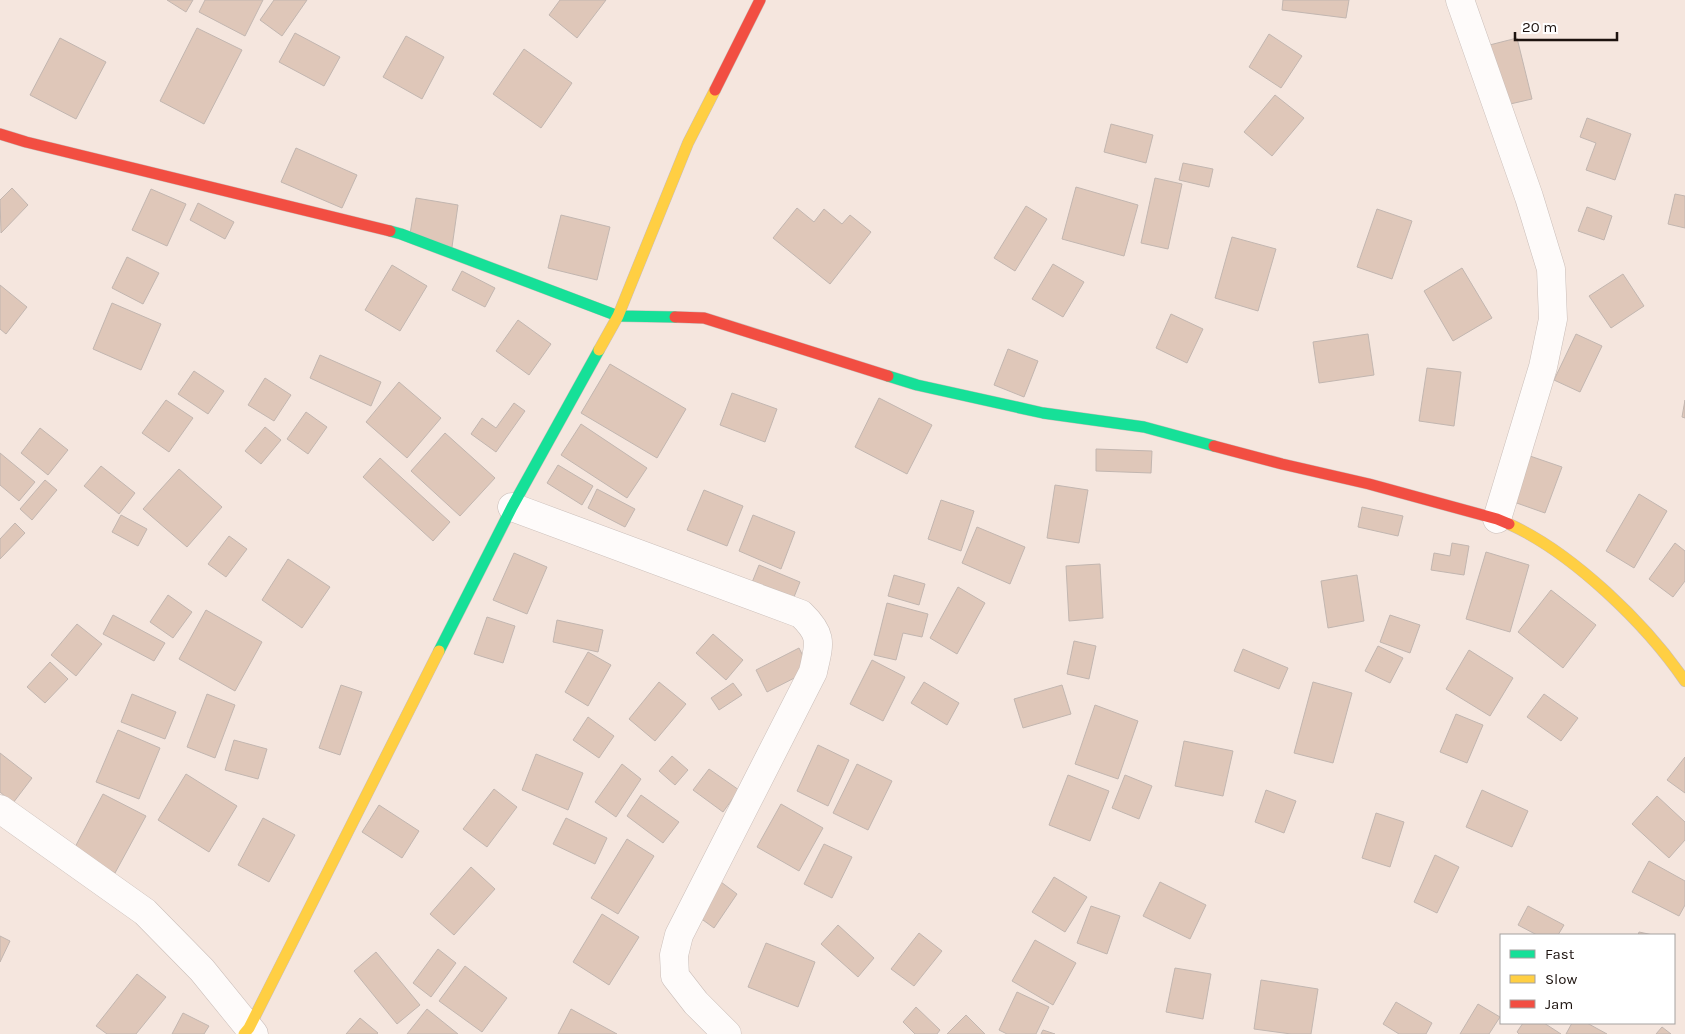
<svg xmlns="http://www.w3.org/2000/svg" width="1685" height="1034" viewBox="0 0 1685 1034" font-family="Karla,sans-serif">
	<style>
		.building { fill: #dfc7b9; stroke: #c2b6b0 }
		.lines { fill: none; stroke-linecap: round; stroke-linejoin: round }
		.street-casing { stroke: #cabeb9; stroke-width: 29 }
		.fast-casing { stroke: #cabeb9; stroke-width: 12 }
		.slow-casing { stroke: #cabeb9; stroke-width: 12 }
		.jam-casing { stroke: #cabeb9; stroke-width: 12 }
		.street { stroke: #fefbfa; stroke-width: 28 }
		.fast { stroke: #16e098; stroke-width: 11 }
		.slow { stroke: #ffcf43; stroke-width: 11 }
		.jam { stroke: #f24e42; stroke-width: 11 }
	</style>
	<rect width="100%" height="100%" fill="#f5e6de"/>
	<g class="building">
		<polygon points="167,0 193,0 186,12"/>
		<polygon points="205,0 263,0 245,36 199,12"/>
		<polygon points="274,0 307,0 282,36 260,20"/>
		<polygon points="560,0 606,0 577,38 549,15"/>
		<polygon points="1283,0 1349,0 1346,18 1282,10"/>
		<polygon points="197,28 242,50 204,124 160,101"/>
		<polygon points="295,33 340,57 324,86 279,62"/>
		<polygon points="1269,34 1302,56 1281,88 1249,67"/>
		<polygon points="406,36 444,57 422,99 383,77"/>
		<polygon points="60,38 106,62 76,119 30,95"/>
		<polygon points="1517,38 1532,99 1484,110 1470,50"/>
		<polygon points="524,49 572,83 541,128 493,94"/>
		<polygon points="1275,95 1304,118 1272,156 1244,132"/>
		<polygon points="1587,118 1631,134 1615,180 1586,170 1596,143 1580,137"/>
		<polygon points="1111,124 1153,135 1146,163 1104,152"/>
		<polygon points="296,148 357,175 342,208 281,182"/>
		<polygon points="1183,163 1213,169 1209,187 1179,180"/>
		<polygon points="1155,178 1182,184 1168,249 1141,243"/>
		<polygon points="1076,187 1138,205 1124,256 1062,239"/>
		<polygon points="12,188 28,205 1,233 0,200"/>
		<polygon points="151,189 186,204 167,246 132,230"/>
		<polygon points="1675,194 1685,196 1685,228 1668,224"/>
		<polygon points="416,198 458,205 452,247 409,240"/>
		<polygon points="198,203 234,222 225,239 190,220"/>
		<polygon points="1026,206 1047,219 1015,271 994,258"/>
		<polygon points="1587,207 1612,216 1604,240 1578,231"/>
		<polygon points="797,208 814,222 824,209 842,224 850,215 871,232 830,284 773,238"/>
		<polygon points="1377,209 1412,221 1392,279 1357,267"/>
		<polygon points="561,215 610,227 597,280 548,268"/>
		<polygon points="1232,237 1276,249 1258,311 1215,298"/>
		<polygon points="127,257 159,273 143,304 112,288"/>
		<polygon points="1053,264 1084,282 1063,317 1032,299"/>
		<polygon points="392,265 427,286 400,331 365,310"/>
		<polygon points="1462,268 1492,318 1453,341 1424,291"/>
		<polygon points="462,271 495,288 485,307 452,290"/>
		<polygon points="1623,274 1644,306 1611,328 1589,296"/>
		<polygon points="0,285 27,307 6,334 0,329"/>
		<polygon points="112,303 161,324 141,370 93,349"/>
		<polygon points="1171,314 1203,329 1187,363 1156,348"/>
		<polygon points="518,320 551,344 529,375 496,351"/>
		<polygon points="1368,334 1374,375 1319,383 1313,342"/>
		<polygon points="1576,334 1602,346 1580,392 1554,380"/>
		<polygon points="1008,349 1038,361 1024,397 994,385"/>
		<polygon points="320,355 381,382 371,406 310,378"/>
		<polygon points="610,364 686,409 657,458 581,413"/>
		<polygon points="1427,368 1461,372 1454,426 1419,421"/>
		<polygon points="194,371 224,391 208,414 178,394"/>
		<polygon points="265,378 291,395 274,421 248,405"/>
		<polygon points="399,382 441,418 407,458 366,422"/>
		<polygon points="732,393 777,409 765,442 720,425"/>
		<polygon points="879,398 932,425 907,474 855,447"/>
		<polygon points="166,400 193,418 169,452 142,433"/>
		<polygon points="1685,400 1685,418 1682,417"/>
		<polygon points="514,403 525,411 496,452 471,434 482,418 496,428"/>
		<polygon points="306,412 327,427 308,454 287,439"/>
		<polygon points="581,424 647,468 627,498 561,455"/>
		<polygon points="265,427 281,440 261,464 245,451"/>
		<polygon points="40,428 68,450 48,475 21,453"/>
		<polygon points="445,433 495,478 460,516 411,471"/>
		<polygon points="1096,449 1152,451 1151,473 1096,471"/>
		<polygon points="0,453 35,482 19,501 0,485"/>
		<polygon points="1527,455 1562,467 1545,513 1511,501"/>
		<polygon points="380,458 450,522 433,541 363,477"/>
		<polygon points="558,465 593,486 582,505 547,483"/>
		<polygon points="101,466 135,493 119,514 84,486"/>
		<polygon points="179,469 222,507 187,547 143,509"/>
		<polygon points="45,480 57,490 32,520 20,509"/>
		<polygon points="1055,485 1088,490 1079,543 1047,538"/>
		<polygon points="597,489 635,509 625,527 588,508"/>
		<polygon points="704,490 743,506 727,546 687,530"/>
		<polygon points="1639,494 1667,511 1634,568 1606,551"/>
		<polygon points="941,500 974,511 961,551 928,539"/>
		<polygon points="1362,507 1403,516 1398,536 1358,527"/>
		<polygon points="121,515 147,529 138,546 112,532"/>
		<polygon points="753,515 795,532 781,569 739,551"/>
		<polygon points="15,523 25,533 0,559 0,539"/>
		<polygon points="977,527 1025,547 1010,584 962,563"/>
		<polygon points="229,536 247,549 226,577 208,564"/>
		<polygon points="1452,543 1469,546 1464,575 1431,570 1434,553 1450,556"/>
		<polygon points="1675,543 1685,551 1685,581 1673,597 1649,579"/>
		<polygon points="1486,552 1529,565 1510,632 1466,619"/>
		<polygon points="514,553 547,567 527,614 493,600"/>
		<polygon points="288,559 330,587 302,628 262,600"/>
		<polygon points="1100,564 1103,618 1069,621 1066,566"/>
		<polygon points="759,565 800,582 790,607 749,590"/>
		<polygon points="894,575 925,584 919,605 888,596"/>
		<polygon points="1357,575 1364,621 1328,628 1321,581"/>
		<polygon points="958,587 985,603 957,654 930,638"/>
		<polygon points="1551,590 1596,625 1563,668 1518,632"/>
		<polygon points="168,595 192,612 173,638 150,622"/>
		<polygon points="887,603 928,614 922,637 903,633 896,660 874,655"/>
		<polygon points="206,610 262,642 235,691 179,659"/>
		<polygon points="113,615 165,643 154,661 103,634"/>
		<polygon points="1390,615 1420,625 1410,653 1380,642"/>
		<polygon points="487,617 515,626 503,663 474,654"/>
		<polygon points="557,620 603,630 598,652 553,642"/>
		<polygon points="77,624 102,644 76,676 51,655"/>
		<polygon points="713,634 743,660 726,680 696,653"/>
		<polygon points="1074,641 1096,646 1089,679 1067,674"/>
		<polygon points="1378,646 1403,658 1390,683 1365,671"/>
		<polygon points="799,648 810,670 767,692 756,670"/>
		<polygon points="1243,649 1288,668 1279,689 1234,671"/>
		<polygon points="1469,650 1513,678 1490,716 1446,689"/>
		<polygon points="588,652 611,665 588,706 565,692"/>
		<polygon points="872,660 905,677 883,721 850,704"/>
		<polygon points="50,662 68,679 45,703 27,687"/>
		<polygon points="659,682 686,704 655,741 629,719"/>
		<polygon points="924,682 959,703 947,725 911,703"/>
		<polygon points="1313,682 1352,693 1333,763 1294,753"/>
		<polygon points="733,683 742,695 719,710 711,698"/>
		<polygon points="341,685 362,692 340,755 319,748"/>
		<polygon points="1062,685 1071,714 1023,728 1014,699"/>
		<polygon points="132,694 176,712 165,739 121,722"/>
		<polygon points="207,694 235,705 215,758 187,747"/>
		<polygon points="1544,694 1578,718 1561,741 1527,717"/>
		<polygon points="1095,705 1138,721 1118,779 1075,764"/>
		<polygon points="1456,714 1483,725 1467,763 1440,752"/>
		<polygon points="588,717 614,736 599,758 573,740"/>
		<polygon points="118,730 160,748 139,799 96,782"/>
		<polygon points="234,740 267,749 258,779 225,770"/>
		<polygon points="1184,741 1233,751 1223,796 1175,786"/>
		<polygon points="818,745 849,760 828,806 797,791"/>
		<polygon points="0,753 32,778 13,803 0,792"/>
		<polygon points="536,754 583,773 568,810 522,790"/>
		<polygon points="672,756 688,770 675,785 659,771"/>
		<polygon points="1685,757 1685,793 1667,780"/>
		<polygon points="622,764 641,779 616,817 595,802"/>
		<polygon points="857,764 892,781 868,830 833,813"/>
		<polygon points="709,769 739,790 723,812 693,790"/>
		<polygon points="186,774 237,806 209,852 158,820"/>
		<polygon points="1068,775 1109,791 1090,841 1049,825"/>
		<polygon points="1125,775 1152,786 1139,819 1112,808"/>
		<polygon points="494,789 517,807 487,847 463,829"/>
		<polygon points="1266,790 1296,801 1284,833 1255,822"/>
		<polygon points="1482,790 1528,811 1512,847 1466,827"/>
		<polygon points="103,794 146,816 115,873 73,851"/>
		<polygon points="641,795 679,822 663,843 627,816"/>
		<polygon points="1657,796 1685,822 1685,840 1669,858 1632,824"/>
		<polygon points="781,804 823,828 799,871 757,847"/>
		<polygon points="379,805 419,831 402,858 362,832"/>
		<polygon points="1376,813 1404,822 1390,867 1362,858"/>
		<polygon points="263,818 295,835 269,882 238,865"/>
		<polygon points="566,818 607,838 595,864 553,844"/>
		<polygon points="627,839 654,856 618,914 591,898"/>
		<polygon points="824,844 852,857 832,898 804,884"/>
		<polygon points="1435,855 1459,867 1437,913 1414,902"/>
		<polygon points="1649,861 1685,881 1685,905 1679,916 1632,892"/>
		<polygon points="471,867 495,889 454,935 430,914"/>
		<polygon points="705,870 737,894 714,928 681,904"/>
		<polygon points="1054,877 1087,897 1065,932 1032,912"/>
		<polygon points="1160,882 1206,905 1190,939 1143,916"/>
		<polygon points="1091,906 1120,916 1107,954 1077,943"/>
		<polygon points="1528,906 1564,925 1558,935 1537,935 1518,925"/>
		<polygon points="602,914 639,937 609,985 573,962"/>
		<polygon points="838,925 874,958 858,977 821,944"/>
		<polygon points="1639,932 1653,935 1638,935"/>
		<polygon points="919,933 942,951 914,986 891,969"/>
		<polygon points="0,936 10,941 0,962"/>
		<polygon points="1035,940 1076,963 1053,1005 1012,981"/>
		<polygon points="766,943 815,962 798,1007 748,987"/>
		<polygon points="438,949 456,963 431,997 413,983"/>
		<polygon points="376,952 420,1005 397,1024 354,971"/>
		<polygon points="465,966 507,998 482,1032 439,1001"/>
		<polygon points="1175,968 1211,974 1203,1019 1166,1012"/>
		<polygon points="137,974 166,997 136,1034 107,1034 96,1026"/>
		<polygon points="1261,980 1318,989 1311,1034 1291,1034 1254,1029"/>
		<polygon points="1017,992 1049,1007 1036,1034 1007,1034 999,1030"/>
		<polygon points="1396,1002 1432,1023 1426,1034 1399,1034 1383,1024"/>
		<polygon points="1478,1004 1500,1017 1489,1034 1460,1034"/>
		<polygon points="916,1007 940,1030 937,1034 915,1034 903,1022"/>
		<polygon points="427,1009 458,1034 407,1034"/>
		<polygon points="571,1009 617,1034 558,1034"/>
		<polygon points="183,1013 209,1026 204,1034 172,1034"/>
		<polygon points="966,1015 985,1034 947,1034"/>
		<polygon points="360,1018 378,1033 377,1034 346,1034"/>
		<polygon points="1523,1023 1544,1023 1561,1034 1519,1034 1517,1032"/>
		<polygon points="1572,1023 1587,1023 1607,1034 1566,1034"/>
		<polygon points="1662,1027 1671,1034 1656,1034"/>
		<polygon points="1043,1030 1055,1034 1041,1034"/>
	</g>
	<g class="lines">
		<g class="street-casing">
			<g id="street">
				<polyline points="1460,0 1529,197 1551,269 1553,319 1543,367 1497,519"/>
				<path d="M512 507 801 614C824 636 819 644 813 672L679 935 674 955 675 976 696 1003 727 1034"/>
				<polyline points="0,809 145,912 202,970 254,1034"/>
			</g>
		</g>
		<g class="fast-casing">
			<g id="fast">
				<polyline points="390,231 401,234 618,316 675,317"/>
				<polyline points="888,376 917,385 1043,413 1144,427 1214,446"/>
				<polyline points="439,651 512,507 599,350"/>
			</g>
		</g>
		<g class="slow-casing">
			<g id="slow">
				<polyline points="599,350 618,316 688,143 715,90"/>
				<path d="M1509 524C1573 553 1646 624 1685 681"/>
				<polyline points="244,1034 249,1028 439,651"/>
			</g>
		</g>
		<g class="jam-casing">
			<g id="jam">
				<polyline points="715,90 760,0"/>
				<polyline points="0,134 26,142 390,231"/>
				<polyline points="675,317 704,318 888,376"/>
				<polyline points="1214,446 1282,464 1369,484 1497,519 1509,524"/>
			</g>
		</g>
		<use href="#street" class="street"/>
		<use href="#fast" class="fast"/>
		<use href="#slow" class="slow"/>
		<use href="#jam" class="jam"/>
	</g>
	<rect x="1500" y="934" width="175" height="90" fill="#ffffff" stroke="#a5a19f"/>
	<rect x="1510" y="950" width="25" height="8" fill="#16e098" stroke="#a5a19f"/>
	<text x="1545" y="959" font-size="15" fill="#1d130f">Fast</text>
	<rect x="1510" y="975" width="25" height="8" fill="#ffcf43" stroke="#a5a19f"/>
	<text x="1545" y="984" font-size="15" fill="#1d130f">Slow</text>
	<rect x="1510" y="1000" width="25" height="8" fill="#f24e42" stroke="#a5a19f"/>
	<text x="1545" y="1009" font-size="15" fill="#1d130f">Jam</text>
	<path d="M1515 32v8h102v-8" fill="none" stroke="#1d130f" stroke-width="2.5"/>
	<text x="1522" y="32" font-size="15" fill="#1d130f" stroke="#ffffff" stroke-width="4" paint-order="stroke">20 m</text>
</svg>
